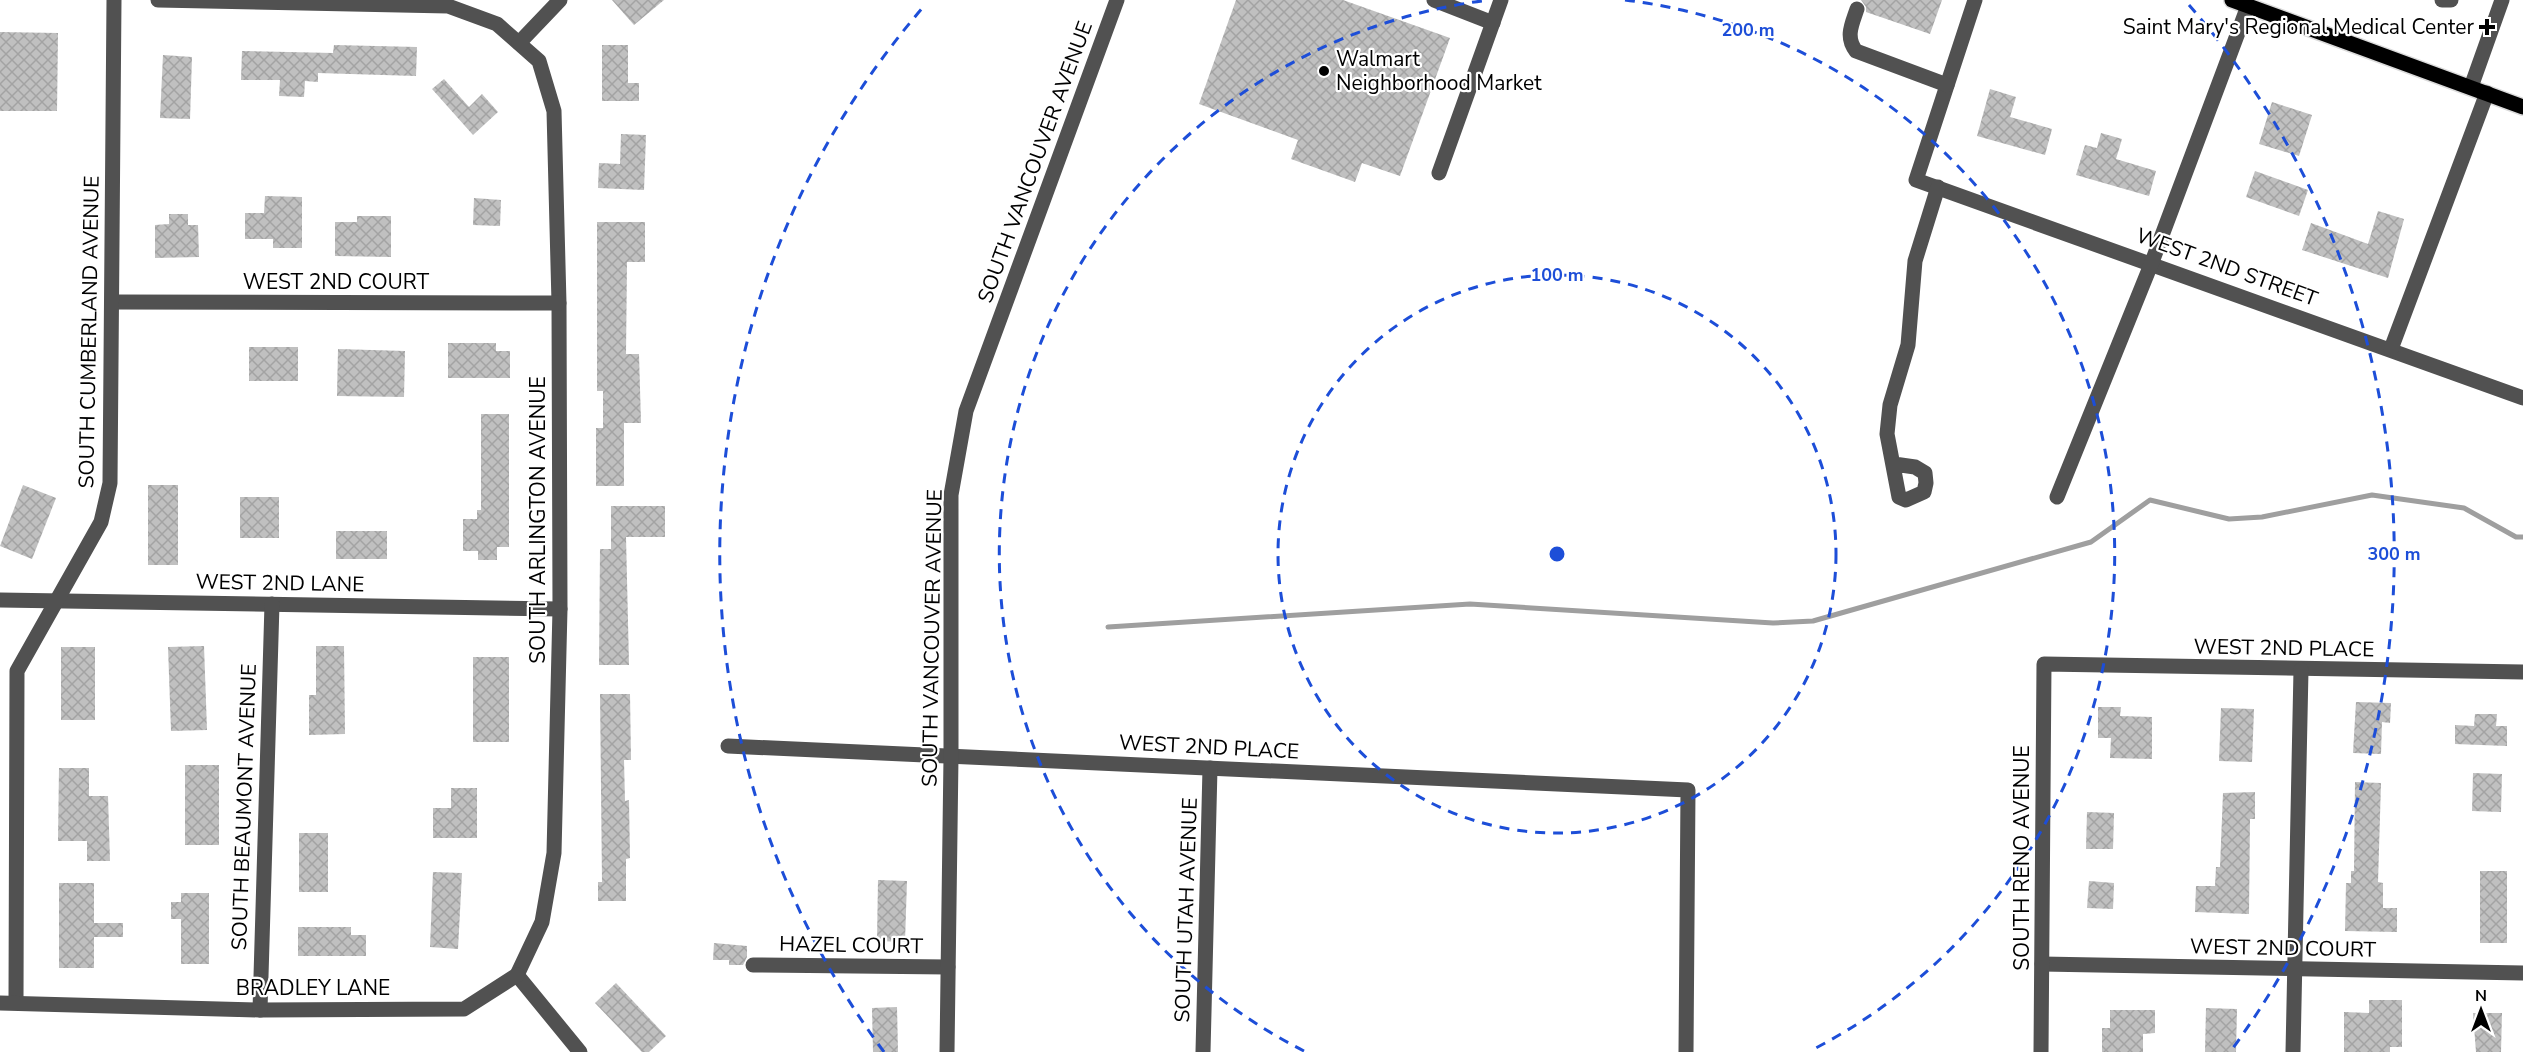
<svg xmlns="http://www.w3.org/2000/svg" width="2523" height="1052" viewBox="0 0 2523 1052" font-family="'Nunito Sans',sans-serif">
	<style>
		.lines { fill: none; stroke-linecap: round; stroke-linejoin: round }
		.stream { stroke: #9f9f9f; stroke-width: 5 }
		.building { fill: url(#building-cross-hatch) }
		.major-casing { stroke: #dbdbdb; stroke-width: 18 }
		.minor { stroke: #515151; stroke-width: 15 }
		.major { stroke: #000; stroke-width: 15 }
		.ring { fill: none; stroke: #1d4ed8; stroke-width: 3; stroke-dasharray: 10 8 }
		.poi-dot { fill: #000; stroke: #fff; stroke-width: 2 }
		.labels { text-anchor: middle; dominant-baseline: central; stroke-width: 4.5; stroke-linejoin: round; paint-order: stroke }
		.poi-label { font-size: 21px; fill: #000; stroke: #fff; text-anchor: end }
		.street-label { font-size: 21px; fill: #000; stroke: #fff }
		.centre { fill: #1d4ed8; stroke: #fff; stroke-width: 3 }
		.ring-label { font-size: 18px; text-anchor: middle; font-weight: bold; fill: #1d4ed8; stroke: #fff; stroke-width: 4.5; stroke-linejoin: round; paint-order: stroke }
	</style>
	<defs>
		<pattern id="building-cross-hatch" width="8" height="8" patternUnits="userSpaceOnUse" patternTransform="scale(1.5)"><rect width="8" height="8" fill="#c0c0c0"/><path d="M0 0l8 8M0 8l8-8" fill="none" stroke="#a3a3a3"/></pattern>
	</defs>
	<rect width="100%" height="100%" fill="#fff"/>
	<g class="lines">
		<polyline class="stream" points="1108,627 1470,604 1773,623 1813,621 2091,542 2150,500 2229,519 2262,517 2372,495 2464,508 2516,537 2523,537"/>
	</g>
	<g class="building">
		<polygon points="612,0 664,0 634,25"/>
		<polygon points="1236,0 1343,0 1450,38 1400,176 1362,163 1355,182 1291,159 1298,140 1199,104"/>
		<polygon points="1861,0 1942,0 1930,34 1866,12 1866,7"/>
		<polygon points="0,32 58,33 57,111 0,111"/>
		<polygon points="334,45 417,47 416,76 318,73 318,82 305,81 304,97 279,96 280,80 241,80 242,51 333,53"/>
		<polygon points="602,45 628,45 628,83 639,83 639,101 602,101"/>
		<polygon points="163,55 192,57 190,119 160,118"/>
		<polygon points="444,79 469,107 482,94 498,112 473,135 432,89"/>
		<polygon points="1990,89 2016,97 2010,117 2052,129 2045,155 1977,136"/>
		<polygon points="2272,102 2312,115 2299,156 2259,144"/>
		<polygon points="2101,133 2122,139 2116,159 2156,171 2149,196 2076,175 2085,145 2097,148"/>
		<polygon points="621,134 646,135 644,190 598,188 599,163 620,164"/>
		<polygon points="2255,171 2308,190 2299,216 2246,197"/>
		<polygon points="265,196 302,197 302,248 273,248 273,239 245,239 245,213 264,213"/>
		<polygon points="474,198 501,200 500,226 473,225"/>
		<polygon points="2378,211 2404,219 2388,278 2302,250 2311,223 2368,244"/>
		<polygon points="169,214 188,214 188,225 198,225 199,257 155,258 155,225 169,224"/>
		<polygon points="357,216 391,216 391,257 335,256 335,222 357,222"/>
		<polygon points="597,222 645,222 645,262 627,262 626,354 639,354 641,423 624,423 624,486 596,486 596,428 603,428 603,391 597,391"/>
		<polygon points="448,343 496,343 496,351 510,351 510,378 448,378"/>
		<rect x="249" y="347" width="49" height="34"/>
		<polygon points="338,349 405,351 404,397 337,396"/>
		<polygon points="481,414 509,414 509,547 497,547 497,560 478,560 478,551 463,551 463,519 477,519 477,510 481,510"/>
		<polygon points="23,485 56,498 32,559 0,546"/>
		<rect x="148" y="485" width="30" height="80"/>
		<rect x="240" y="497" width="39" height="41"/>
		<polygon points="611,506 665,506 665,537 626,537 629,665 599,665 600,549 611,549"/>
		<rect x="336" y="531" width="51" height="28"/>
		<polygon points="204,646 207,730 171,731 168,647"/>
		<polygon points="316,646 344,646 345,734 309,735 309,695 316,695"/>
		<rect x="61" y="647" width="34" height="73"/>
		<rect x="473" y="657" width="36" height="85"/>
		<polygon points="600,694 630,694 631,760 624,760 625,801 629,800 630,858 626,859 626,901 598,901 598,882 602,882"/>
		<polygon points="2356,702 2391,703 2390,723 2382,722 2381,754 2353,753"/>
		<polygon points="2098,707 2121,707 2120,716 2152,717 2152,759 2110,758 2111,738 2098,738"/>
		<polygon points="2221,708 2254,709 2252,762 2219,761"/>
		<polygon points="2475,714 2497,714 2496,726 2507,726 2507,746 2455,744 2455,725 2474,726"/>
		<rect x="185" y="765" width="34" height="80"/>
		<polygon points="59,768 89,768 89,796 108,796 110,861 87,861 87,841 58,841"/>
		<polygon points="2473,773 2502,774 2501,812 2472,811"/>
		<polygon points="2355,782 2381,783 2378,882 2383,883 2383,908 2397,908 2397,932 2345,931 2346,883 2351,883 2351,871 2354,871"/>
		<polygon points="451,788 477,788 477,838 433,838 433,808 451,808"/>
		<polygon points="2255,792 2255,819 2250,819 2249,914 2195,912 2196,886 2215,886 2216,867 2220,867 2223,793"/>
		<polygon points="2087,812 2114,813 2113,849 2086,849"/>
		<rect x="299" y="833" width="29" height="59"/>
		<rect x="2480" y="871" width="27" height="72"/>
		<polygon points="433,872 462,873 458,949 430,947"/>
		<polygon points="878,880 907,881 905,942 877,941"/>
		<polygon points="2089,881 2114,883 2113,909 2087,908"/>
		<polygon points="59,883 94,883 94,923 123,923 123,937 94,937 94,968 59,968"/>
		<polygon points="181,893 209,893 209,964 181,964 181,919 171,919 171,902 181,902"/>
		<polygon points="298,927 351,927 351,935 366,935 366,956 298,956"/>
		<polygon points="714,943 747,946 747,957 743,965 729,965 729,960 713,960"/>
		<polygon points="616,983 666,1036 649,1052 642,1052 595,1003"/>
		<polygon points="2369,1000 2402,1000 2402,1047 2390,1047 2390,1052 2344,1052 2344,1012 2369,1013"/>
		<polygon points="897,1007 898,1052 873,1052 872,1008"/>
		<polygon points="2206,1008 2237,1009 2236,1052 2205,1052"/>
		<polygon points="2110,1010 2155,1010 2155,1033 2143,1034 2143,1052 2102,1052 2102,1028 2110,1028"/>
		<polygon points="2473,1013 2502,1013 2501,1052 2476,1052"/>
	</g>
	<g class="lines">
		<g class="major-casing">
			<polyline id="major" points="2232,0 2523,107"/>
		</g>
		<g class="minor">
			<polyline points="158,0 448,6 497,24 539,61 554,111 559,303 560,609 554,853 542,922 517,975"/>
			<polyline points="1434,0 1493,23"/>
			<polyline points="1975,0 1916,180 2523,398"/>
			<polyline points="2442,0 2451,0"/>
			<path d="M1857 9C1852 24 1845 37 1856 51L1947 85"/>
			<polyline points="519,43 560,0"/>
			<polyline points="2471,87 2502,0"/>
			<polyline points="1439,173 1501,0"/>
			<polyline points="112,302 559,303"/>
			<polyline points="2391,349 2487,93"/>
			<polyline points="1894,464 1915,467 1925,473 1926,483 1924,492 1906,500 1899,497 1887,434 1890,405 1908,345 1915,261 1938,187"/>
			<polyline points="2057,497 2152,262 2248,6"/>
			<polyline points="0,600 560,609"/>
			<polyline points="728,746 1688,790 1686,1052"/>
			<polyline points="2042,964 2523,973"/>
			<polyline points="753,965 948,967"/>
			<polyline points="517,975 580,1052"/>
			<polyline points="16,1002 17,671 101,522 110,483 114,0"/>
			<polyline points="0,1003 260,1010 464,1009 517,975"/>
			<polyline points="260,1010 272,604"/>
			<polyline points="947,1052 951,757 951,495 966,411 1117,0"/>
			<polyline points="1203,1052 1210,768"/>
			<polyline points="2041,1052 2044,664 2523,672"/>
			<polyline points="2293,1052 2301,670"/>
		</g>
		<use href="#major" class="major"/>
	</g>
	<g class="ring">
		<circle cx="1557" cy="554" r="279"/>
		<path d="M1304 1051A558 558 0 0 1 1489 0M1625 0A558 558 0 0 1 1810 1051"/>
		<path d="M884 1052A837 837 0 0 1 925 5M2189 5A837 837 0 0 1 2230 1052"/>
	</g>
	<g class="poi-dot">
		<path d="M2484 18h6v6h6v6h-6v6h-6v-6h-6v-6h6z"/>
		<circle cx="1324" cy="71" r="6"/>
	</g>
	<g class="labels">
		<g class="poi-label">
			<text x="2474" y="27">Saint Mary's Regional Medical Center</text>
			<text x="1336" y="59" text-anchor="start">Walmart<tspan x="1336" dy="24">Neighborhood Market</tspan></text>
		</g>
		<g class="street-label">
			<text transform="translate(1035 162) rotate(-70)">SOUTH VANCOUVER AVENUE</text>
			<text transform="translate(2227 267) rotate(20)">WEST 2ND STREET</text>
			<text x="336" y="282">WEST 2ND COURT</text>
			<text transform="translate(89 332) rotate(-89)">SOUTH CUMBERLAND AVENUE</text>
			<text transform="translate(538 520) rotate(-90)">SOUTH ARLINGTON AVENUE</text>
			<text transform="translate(280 583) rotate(1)">WEST 2ND LANE</text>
			<text transform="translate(932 638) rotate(-89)">SOUTH VANCOUVER AVENUE</text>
			<text transform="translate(2284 648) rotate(1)">WEST 2ND PLACE</text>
			<text transform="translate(1209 747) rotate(3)">WEST 2ND PLACE</text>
			<text transform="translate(244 807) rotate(-88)">SOUTH BEAUMONT AVENUE</text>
			<text transform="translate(2022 858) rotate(-90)">SOUTH RENO AVENUE</text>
			<text transform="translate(1186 910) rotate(-88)">SOUTH UTAH AVENUE</text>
			<text transform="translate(851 945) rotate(1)">HAZEL COURT</text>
			<text transform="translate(2283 948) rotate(1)">WEST 2ND COURT</text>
			<text x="313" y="988">BRADLEY LANE</text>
		</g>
	</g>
	<circle cx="1557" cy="554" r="9" class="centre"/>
	<g class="ring-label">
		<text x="1748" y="36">200 m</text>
		<text x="1557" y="281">100 m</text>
		<text x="2394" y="560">300 m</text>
	</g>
	<g transform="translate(2481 1010)" stroke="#ffffff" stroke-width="4.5" paint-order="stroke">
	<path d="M0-4.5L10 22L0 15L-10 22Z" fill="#000000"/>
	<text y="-9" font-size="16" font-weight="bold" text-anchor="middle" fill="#000000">N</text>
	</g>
</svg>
